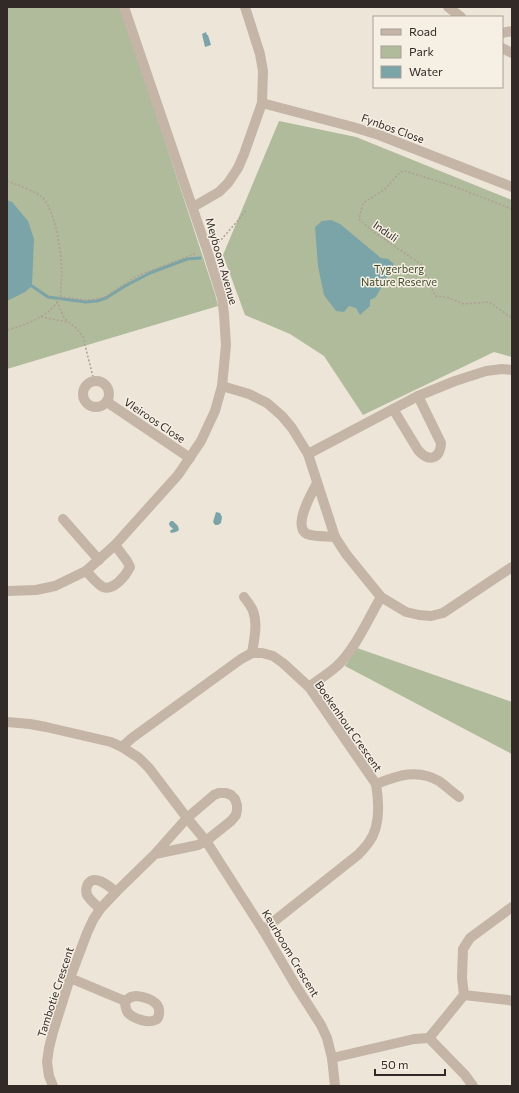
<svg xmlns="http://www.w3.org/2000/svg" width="519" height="1093" viewBox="0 0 519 1093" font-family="Commissioner,sans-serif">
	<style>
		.green { fill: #afbb9b }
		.water { fill: #7ba4a8 }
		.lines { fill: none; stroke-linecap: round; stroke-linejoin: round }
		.stream { stroke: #7ba4a8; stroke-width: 3 }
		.path { stroke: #b09f91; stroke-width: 1.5; stroke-dasharray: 2 2; stroke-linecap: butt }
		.minor { stroke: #c4b5a6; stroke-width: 10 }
		.labels { text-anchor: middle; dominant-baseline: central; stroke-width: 3; stroke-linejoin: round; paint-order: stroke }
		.street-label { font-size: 11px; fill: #312a26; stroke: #f6efe4 }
		.park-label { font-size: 11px; fill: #404d2d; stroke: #f6efe4 }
	</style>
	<rect width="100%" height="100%" fill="#eee5d9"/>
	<g class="green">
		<polygon points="7,7 121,7 215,294 218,306 7,369"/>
		<polygon points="279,121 356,137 512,200 512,357 494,352 363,415 324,356 290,334 245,315 223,255"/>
		<polygon points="357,648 512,702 512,754 345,666"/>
	</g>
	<g class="water">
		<polygon points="206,32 207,35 208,35 211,45 205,47 202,34"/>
		<polygon points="7,200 12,202 28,221 34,239 32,286 25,292 7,301"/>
		<polygon points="331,220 340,224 381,258 388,259 394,264 376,297 370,300 370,306 360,315 356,308 349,306 344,312 336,311 324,295 318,266 315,227 322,221"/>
		<polygon points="216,512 220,513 222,517 221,523 218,525 215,525 213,522"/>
		<path d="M171 521H173L178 526 179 530 176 532 171 533 170 531 171 530 173 529C172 527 169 527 169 523Z"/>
	</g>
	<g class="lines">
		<polyline class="stream" points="32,286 48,297 86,302 97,301 106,298 125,286 150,273 187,259 200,258"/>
		<g class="path">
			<path d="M7 181C16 184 37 192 43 198 56 213 61 252 62 272 62 277 61 282 61 287 61 290 61 294 60 297 54 314 24 326 7 330"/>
			<polyline points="512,209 453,186 405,171 400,172 384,190 363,203 359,219 371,230 422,265 435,296 446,297 464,304 489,302 512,318"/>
			<polyline points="215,245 221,240 246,211"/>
			<polyline points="60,297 86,300 97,299 105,297 137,276 197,253"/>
			<polyline points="57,301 63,316 68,322"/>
			<polyline points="41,317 68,322 75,327 83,337 94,381"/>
		</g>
		<g class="minor">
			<polyline points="448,7 461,17"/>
			<polyline points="502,33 512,31"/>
			<polyline points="502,48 512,53"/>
			<polyline points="262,103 353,127 379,135 512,187"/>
			<polyline points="193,207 219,192 228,183 238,168 244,154 262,103 263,71 260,54 245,7"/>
			<circle cx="96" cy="394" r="13"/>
			<polyline points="222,386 249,394 267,403 282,416 292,428 308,454 335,537 346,554 381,597 406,612 419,615 431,616 443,613 512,567"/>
			<polyline points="107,402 190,458"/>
			<path d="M393 409 418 450C428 462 440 460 441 443L418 396"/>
			<polyline points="308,454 418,396 455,381 486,371 502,369 512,370"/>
			<path d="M317 483C312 493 292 526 307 534 315 537 327 536 335 537"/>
			<polyline points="63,519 99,560"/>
			<path d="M86 571C91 576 97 584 103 587 114 591 126 575 130 567L127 561 115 545"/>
			<polyline points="7,591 36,590 55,586 86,571 115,545 178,475 201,441 215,411 222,386 226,345 224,314 222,298 207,250 124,7"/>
			<path d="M244 597C248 602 251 606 253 611 258 624 254 640 252 653"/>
			<path d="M309 687C318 680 328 674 337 666 356 648 368 619 381 597"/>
			<polyline points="7,722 30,724 46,727 111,742 122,747 139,758 149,768 187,818 206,841 263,930 296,986 321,1025 327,1038 332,1058 335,1086"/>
			<path d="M122 747 132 738 241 659 252 653H262L273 656 283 663 309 687 376 784C379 802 381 826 369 842 366 847 362 850 359 854L263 930"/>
			<path d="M376 784C397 776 417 768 439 781 446 786 452 792 459 797"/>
			<path d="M100 909C96 905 90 900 87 895 86 892 86 889 87 886 93 872 109 886 116 892"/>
			<polyline points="70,978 125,1001"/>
			<polyline points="464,995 462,978 463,949 470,938 512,907"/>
			<polyline points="464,995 508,1000 512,1001"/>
			<path d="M136 996C145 997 161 1001 159 1013 159 1016 158 1019 155 1020 148 1024 133 1018 128 1013 126 1010 125 1004 125 1001L131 997Z"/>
			<polyline points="429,1038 464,995"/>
			<polyline points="332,1058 414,1039 429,1038 465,1075 473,1086"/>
			<polyline points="53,1086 49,1076 47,1062 49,1048 53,1032 70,978 87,933 93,920 100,909 116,892 155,854 187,818 214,795 219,793 226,793 231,795 235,799 237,805 237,810 236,815 231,821 206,841 198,845 155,854"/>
		</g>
	</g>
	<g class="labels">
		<g class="street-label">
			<text transform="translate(393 128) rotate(20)">Fynbos Close</text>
			<text transform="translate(386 231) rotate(35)">Induli</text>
			<text transform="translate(222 261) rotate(74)">Meyboom Avenue</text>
			<text transform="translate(155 420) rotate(34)">Vleiroos Close</text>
			<text transform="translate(349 726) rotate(55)">Boekenhout Crescent</text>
			<text transform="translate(291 953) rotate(59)">Keurboom Crescent</text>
			<text transform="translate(55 992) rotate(-72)">Tambotie Crescent</text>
		</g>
		<g class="park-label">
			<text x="399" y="268">Tygerberg<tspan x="399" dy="13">Nature Reserve</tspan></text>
		</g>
	</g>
	<rect width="519" height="1093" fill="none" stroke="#312a26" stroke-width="16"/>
	<rect x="373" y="16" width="130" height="72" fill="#f6efe4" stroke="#a7a098"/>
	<rect x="381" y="29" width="20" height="6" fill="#c4b5a6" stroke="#a7a098"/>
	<text x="409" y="36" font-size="12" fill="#312a26">Road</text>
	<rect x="381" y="46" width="20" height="12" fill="#afbb9b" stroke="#a7a098"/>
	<text x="409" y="56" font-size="12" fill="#312a26">Park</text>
	<rect x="381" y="66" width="20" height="12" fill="#7ba4a8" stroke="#a7a098"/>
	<text x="409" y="76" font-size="12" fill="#312a26">Water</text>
	<path d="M375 1069v6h70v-6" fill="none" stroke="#312a26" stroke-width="2"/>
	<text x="381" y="1069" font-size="12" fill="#312a26" stroke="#f6efe4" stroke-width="3" paint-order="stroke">50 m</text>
</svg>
